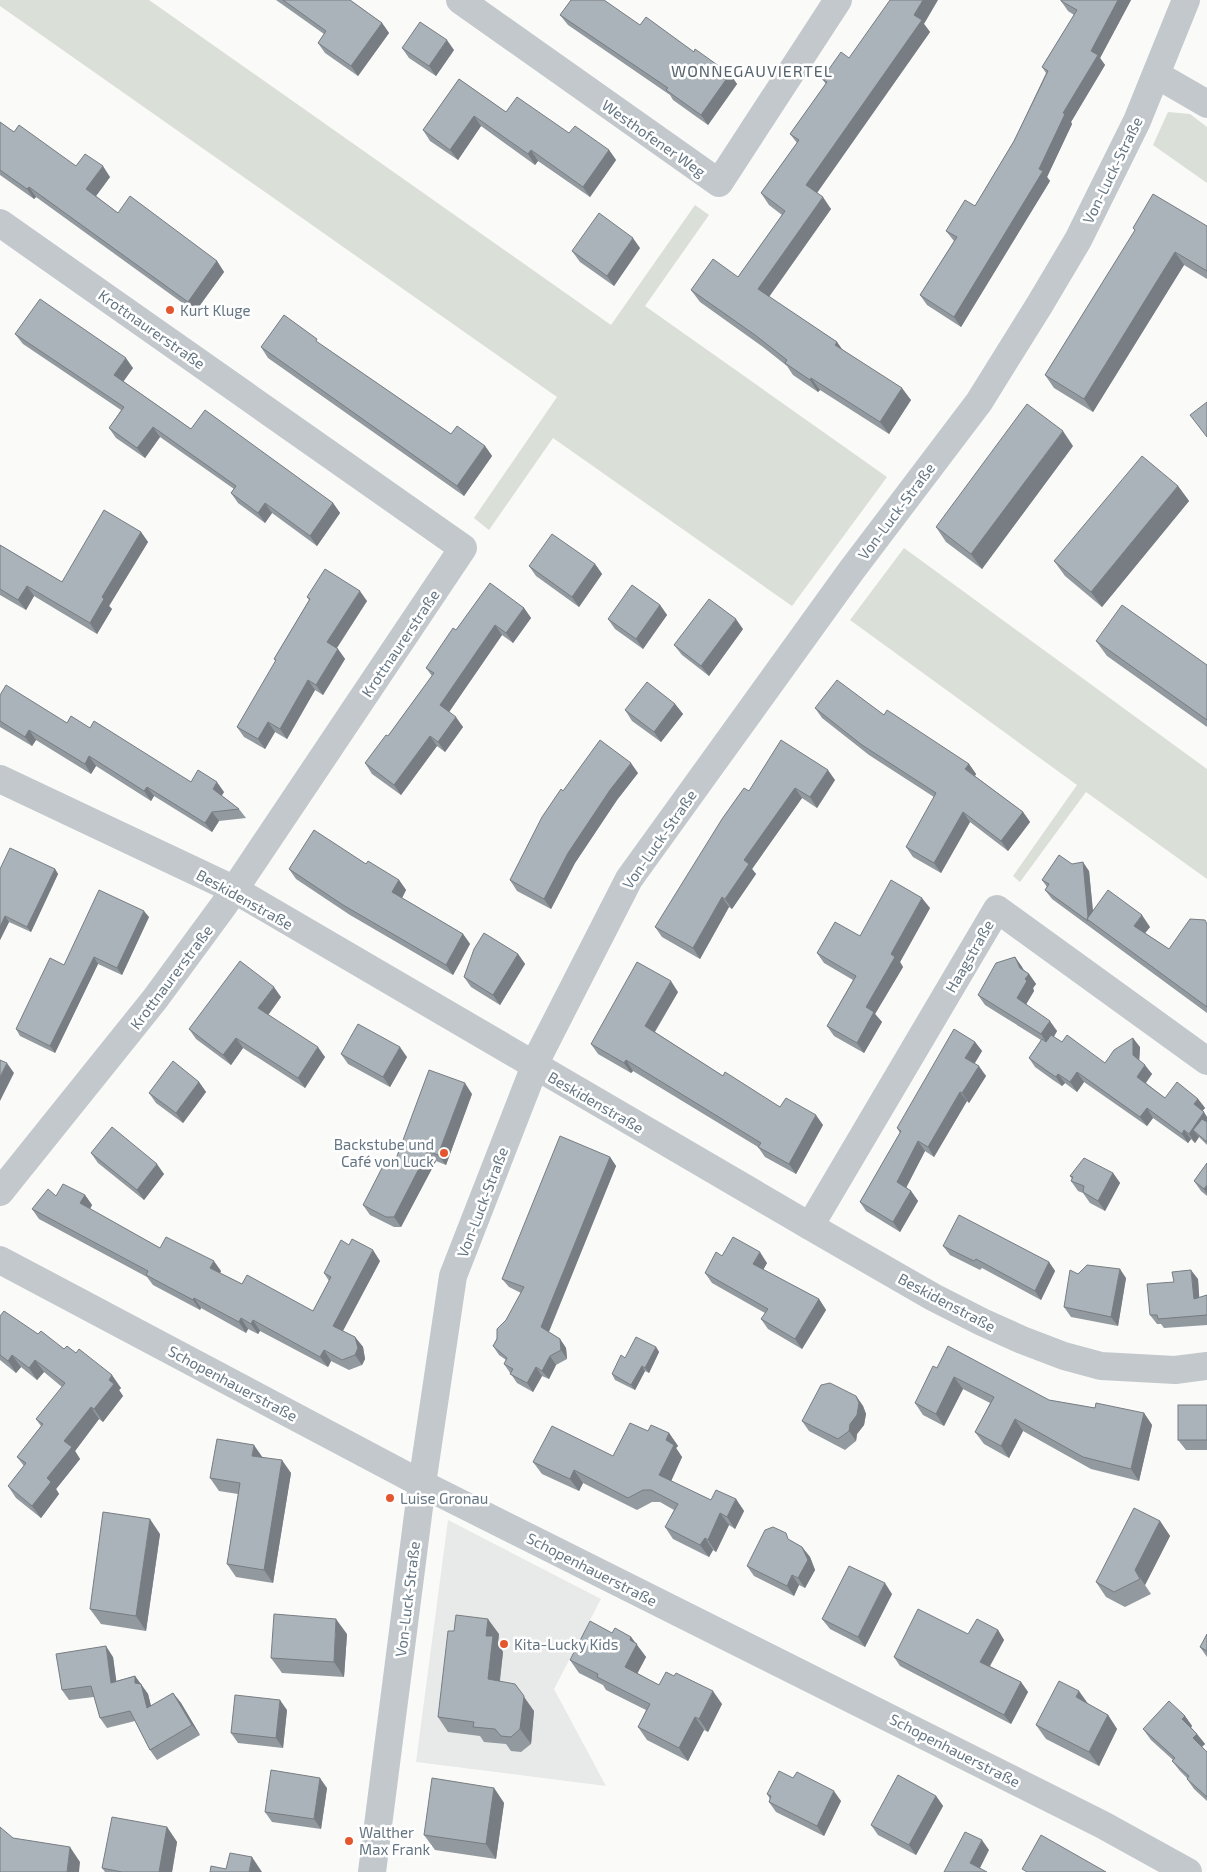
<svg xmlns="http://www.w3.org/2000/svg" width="1207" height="1872" viewBox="0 0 1207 1872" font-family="'Exo 2',sans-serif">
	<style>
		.built { fill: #e8e9e9 }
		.green { fill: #dadfd7 }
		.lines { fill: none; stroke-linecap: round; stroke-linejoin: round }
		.street { stroke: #c3c8cc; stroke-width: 28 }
		.wall { fill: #929a9f }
		.shaded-wall { fill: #777d82 }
		.building { fill: #aab3b9; stroke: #777d82 }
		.poi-dot { fill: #e4572e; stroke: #fff; stroke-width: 2 }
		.labels { text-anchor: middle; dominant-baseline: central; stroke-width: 5; stroke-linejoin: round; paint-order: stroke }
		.street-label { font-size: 15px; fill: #657683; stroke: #fff }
		.poi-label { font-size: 15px; fill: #657683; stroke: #fff; text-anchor: start }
		.neighbourhood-label { font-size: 16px; letter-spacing: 1px; fill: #57646e; stroke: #fff }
	</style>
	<rect width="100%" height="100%" fill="#fafaf8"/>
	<polygon class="built" points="448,1520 601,1599 554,1689 606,1786 416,1762"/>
	<g class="green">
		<polygon points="0,0 149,0 611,325 695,205 709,215 645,306 887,477 792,606 553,438 489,530 474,518 557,397 0,6"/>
		<polygon points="1168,112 1190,114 1207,127 1207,183 1153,145"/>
		<polygon points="904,548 1207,769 1207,879 1086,792 1020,882 1013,876 1077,785 850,620"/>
	</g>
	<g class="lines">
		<g class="street">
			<polyline points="460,0 719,183 838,0"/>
			<polyline points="1157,75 1207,104"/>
			<polyline points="0,223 463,548 224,905 155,999 0,1192"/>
			<polyline points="0,779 235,890 820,1232 933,1297 982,1322 1022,1340 1064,1356 1101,1366 1175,1370 1207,1366"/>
			<polyline points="810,1226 997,909 1207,1061"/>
			<polyline points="0,1260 422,1484 1103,1825 1188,1872"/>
			<polyline points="372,1872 422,1484 453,1276 540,1053 629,879 851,571 979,402 1040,304 1078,240 1137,121 1186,0"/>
		</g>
	</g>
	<g class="wall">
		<polygon points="276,0 350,0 382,23 389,33 358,76 325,53 318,43 324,34"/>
		<polygon points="1131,0 1100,58 1105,65 1071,122 1072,124 1047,177 1050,181 961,327 927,305 920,295 954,241 946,231 975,206 1014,141 1046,73 1042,67 1074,15 1068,11 1061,1"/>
		<polygon points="560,15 640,25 694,52 730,74 737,84 708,125 673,100 670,95 568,25"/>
		<polygon points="924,24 930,32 817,193 831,209 769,297 837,342 842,349 911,400 889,434 820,390 818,392 793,375 787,366 763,347 700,302 691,290 738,277 782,215 769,205 761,193 797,143 790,134 826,84 822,79 849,58"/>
		<polygon points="402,48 454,50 436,76 409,58"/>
		<polygon points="459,79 506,112 569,133 609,150 616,160 590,197 538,161 535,165 481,126 458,160 430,141 423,130"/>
		<polygon points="0,122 14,132 76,166 110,177 96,196 118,213 217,261 224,272 195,312 36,197 34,199 0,175"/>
		<polygon points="1207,226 1207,279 1184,265 1093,412 1054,388 1045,375 1135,231 1133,228"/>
		<polygon points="640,248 614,286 580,262 572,251"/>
		<polygon points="15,334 133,368 123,381 191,429 333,503 340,513 317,546 272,513 265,523 238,503 231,493 234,489 160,437 145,458 116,438 109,428 121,410 23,344"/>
		<polygon points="321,345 451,434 485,446 492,456 464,496 268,358 261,347"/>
		<polygon points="1073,446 982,569 946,542 936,527"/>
		<polygon points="1178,486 1189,501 1102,607 1065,576 1054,561"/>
		<polygon points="141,532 148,542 109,606 112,609 97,634 34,596 26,610 0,595 0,545 62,582"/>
		<polygon points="595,564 602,574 579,607 536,576 529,566"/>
		<polygon points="307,597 367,601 337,648 345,659 323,695 315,690 287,739 275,732 265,749 244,737 237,727 276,662 274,659 309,600"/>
		<polygon points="660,605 667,615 643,649 615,629 608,619"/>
		<polygon points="524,608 531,618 513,643 502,635 449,712 463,727 445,752 437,746 401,795 372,774 365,763 388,736 432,676 426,668 456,630"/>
		<polygon points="743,629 709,676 682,655 674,645"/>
		<polygon points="1096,641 1207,665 1207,727 1107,656"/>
		<polygon points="0,695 67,723 90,728 191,782 224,792 221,795 239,809 246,818 219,821 212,832 154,796 151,801 96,766 91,774 36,740 32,746 0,727"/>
		<polygon points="675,704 683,714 661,742 632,721 625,710"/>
		<polygon points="815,708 884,715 969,764 976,774 975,776 1023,812 1030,822 1008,851 970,822 941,873 913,857 906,847 934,797 869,755 822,718"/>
		<polygon points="638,773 617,800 575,863 551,909 517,891 510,880 563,791"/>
		<polygon points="835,780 817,808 802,798 752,869 756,874 732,909 729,907 700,959 662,937 655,927 749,791"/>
		<polygon points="366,864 399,880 406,890 402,898 463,934 470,944 453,975 350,915 296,879 289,869"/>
		<polygon points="1072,864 1089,871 1093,910 1150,927 1145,933 1169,949 1207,923 1207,1013 1052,899 1045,890 1047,887 1042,880"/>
		<polygon points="0,869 55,869 58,874 31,932 9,922 0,940"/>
		<polygon points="930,908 900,962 903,967 875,1014 882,1022 864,1053 834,1036 827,1026 853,980 824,963 817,953"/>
		<polygon points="149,917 122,975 98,964 55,1053 20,1036 16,1029 64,965"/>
		<polygon points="518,954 525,964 500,1005 471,987 464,977"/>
		<polygon points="1015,957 1022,967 1024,970 1029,974 1036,984 1033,988 1034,991 1026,1004 1057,1031 1054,1037 1062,1042 1105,1063 1140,1047 1139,1060 1152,1074 1146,1083 1165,1098 1198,1099 1205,1108 1202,1111 1207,1117 1207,1145 1199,1137 1195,1143 1191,1139 1188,1143 1153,1118 1147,1126 1084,1082 1077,1092 1065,1083 1062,1086 1053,1080 1035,1067 1029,1058 1041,1040 985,1005 978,995"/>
		<polygon points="678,992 655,1032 723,1076 780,1107 823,1125 796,1174 765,1157 758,1147 633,1071 631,1073 598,1054 591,1044"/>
		<polygon points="281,997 268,1015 325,1057 305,1088 243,1048 231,1065 196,1039 189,1029"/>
		<polygon points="975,1042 982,1051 974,1064 986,1076 969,1103 967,1101 934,1157 925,1151 906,1187 911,1191 918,1201 900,1232 866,1211 860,1202 900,1133 897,1128"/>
		<polygon points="341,1054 407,1057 390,1087 348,1064"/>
		<polygon points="199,1082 206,1092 183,1123 156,1103 149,1093"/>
		<polygon points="472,1094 446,1165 436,1161 401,1227 394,1227 370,1215 363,1205 393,1167"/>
		<polygon points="91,1153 164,1174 144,1200 98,1163"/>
		<polygon points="610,1157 616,1166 549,1332 560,1339 566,1348 567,1359 556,1365 549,1379 542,1376 533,1392 517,1383 504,1364 506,1360 499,1355 493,1346 506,1320 521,1293 509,1287 502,1279"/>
		<polygon points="1207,1163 1207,1196 1201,1191 1194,1181"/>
		<polygon points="1113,1173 1120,1183 1105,1211 1090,1203 1083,1193 1078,1191 1071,1181 1072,1179 1070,1176"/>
		<polygon points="85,1195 92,1205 90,1209 160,1248 221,1271 220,1273 242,1284 313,1311 329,1281 324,1273 380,1261 343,1331 355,1337 363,1347 365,1359 362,1365 349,1370 331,1361 328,1367 260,1331 258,1334 248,1329 246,1333 201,1308 200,1310 153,1285 147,1277 39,1219 32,1209 56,1196"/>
		<polygon points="943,1246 1049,1262 1055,1271 1041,1300 982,1268 980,1270 950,1255"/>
		<polygon points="722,1256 767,1263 763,1270 819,1299 826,1310 802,1349 768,1329 761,1319 765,1313 712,1283 705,1273"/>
		<polygon points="1078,1274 1126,1278 1118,1326 1071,1317 1064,1307"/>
		<polygon points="1198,1279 1199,1298 1207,1295 1207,1325 1164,1328 1161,1324 1157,1324 1150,1315"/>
		<polygon points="0,1316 38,1334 64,1349 121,1388 119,1390 123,1396 103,1422 99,1419 75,1451 80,1459 56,1489 59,1494 41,1518 16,1498 8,1486 24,1466 17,1457 41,1426 36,1419 62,1387 44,1372 37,1380 21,1367 16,1373 0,1360"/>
		<polygon points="656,1347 659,1352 649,1373 645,1371 635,1390 615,1380 612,1374 625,1358"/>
		<polygon points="937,1368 1049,1400 1095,1408 1144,1413 1152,1425 1139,1481 1091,1469 1023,1431 1009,1458 984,1444 975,1432 990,1403 963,1389 944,1426 923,1415 915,1403"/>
		<polygon points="856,1396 863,1406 866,1414 864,1425 857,1434 856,1441 845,1450 809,1431 802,1421"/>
		<polygon points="1207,1405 1207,1450 1186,1450 1178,1440"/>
		<polygon points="648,1431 669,1433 678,1446 676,1448 682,1457 671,1481 711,1500 736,1499 744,1511 735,1529 729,1525 716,1552 713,1550 709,1557 673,1539 665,1527 674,1510 660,1502 652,1502 637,1510 583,1483 579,1491 542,1474 533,1462 613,1456"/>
		<polygon points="263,1457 291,1473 273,1583 236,1577 227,1564 238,1494 219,1491 210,1478"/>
		<polygon points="1160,1521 1170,1536 1145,1585 1151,1594 1125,1607 1106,1597 1096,1582"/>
		<polygon points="160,1534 146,1631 101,1624 90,1609"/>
		<polygon points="791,1541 802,1547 810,1557 815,1570 805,1588 799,1585 794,1596 754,1576 747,1566"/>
		<polygon points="892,1594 865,1647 830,1629 822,1619"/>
		<polygon points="998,1630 1004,1640 990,1666 1021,1682 1028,1692 1011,1724 900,1666 894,1657 968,1634"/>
		<polygon points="612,1633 631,1637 646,1657 637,1673 659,1685 722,1704 708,1732 704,1730 688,1761 647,1740 638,1727 646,1710 606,1690 603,1685 579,1673 570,1660"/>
		<polygon points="347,1634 344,1677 282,1673 271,1658"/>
		<polygon points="499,1634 498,1643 503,1652 500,1681 534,1711 531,1744 521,1752 511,1751 506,1744 484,1742 480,1736 448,1732 438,1717"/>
		<polygon points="1207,1634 1207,1657 1200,1647"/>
		<polygon points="113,1657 116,1681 135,1676 148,1694 151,1706 173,1693 181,1703 200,1735 157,1760 150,1750 135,1721 107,1728 100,1718 94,1697 69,1700 62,1690"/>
		<polygon points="1088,1704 1108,1715 1117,1729 1099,1766 1046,1739 1036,1725"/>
		<polygon points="287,1710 283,1748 238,1743 231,1733"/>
		<polygon points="1185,1716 1192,1726 1191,1727 1205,1744 1202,1747 1207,1752 1207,1801 1194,1789 1187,1779 1187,1778 1180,1771 1172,1761 1173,1760 1151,1740 1143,1729"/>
		<polygon points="793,1778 841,1801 824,1836 776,1812 769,1802 770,1799 767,1794"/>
		<polygon points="327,1788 321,1829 272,1822 265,1812"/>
		<polygon points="494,1788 504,1803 496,1859 435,1850 424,1835"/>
		<polygon points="936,1796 943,1806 916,1855 878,1835 871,1825"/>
		<polygon points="167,1827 177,1842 172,1872 105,1872 102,1868"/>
	</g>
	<g class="shaded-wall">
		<polygon points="923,0 938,0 924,24 930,32 814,197 806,185"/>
		<polygon points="1118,0 1131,0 1100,58 1105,65 1071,122 1072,124 1047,177 1050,181 961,327 954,317 1039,169 1091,51"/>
		<polygon points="382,23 389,33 358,76 351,66"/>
		<polygon points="447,40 454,50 436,76 429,66"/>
		<polygon points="730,74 737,84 708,125 701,115"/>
		<polygon points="474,116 481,126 458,160 450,150"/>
		<polygon points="531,150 538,161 535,165 528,154"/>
		<polygon points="609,150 616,160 590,197 583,187"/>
		<polygon points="103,166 110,177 93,200 86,189"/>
		<polygon points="29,187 36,197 34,199 27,189"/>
		<polygon points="823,197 831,209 766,301 758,289"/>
		<polygon points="633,238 640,248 614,286 607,276"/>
		<polygon points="1175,252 1184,265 1093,412 1084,399"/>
		<polygon points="217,261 224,272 195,312 188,302"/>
		<polygon points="837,342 845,354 835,345"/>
		<polygon points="126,358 133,368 121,385 114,375"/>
		<polygon points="811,378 820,390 818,392 810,380"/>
		<polygon points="902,388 911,400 889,434 880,422"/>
		<polygon points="153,427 160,437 145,458 137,448"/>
		<polygon points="1063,431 1073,446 982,569 971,554"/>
		<polygon points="485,446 492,456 464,496 457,486"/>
		<polygon points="1178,486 1189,501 1102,607 1091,592"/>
		<polygon points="265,503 272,513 265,523 258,513"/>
		<polygon points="333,503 340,513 317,546 310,536"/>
		<polygon points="141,532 148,542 109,606 112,609 97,634 90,623 102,597"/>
		<polygon points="595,564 602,574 579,607 572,597"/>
		<polygon points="27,586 34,596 26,610 18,600"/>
		<polygon points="360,591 367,601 334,652 327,642"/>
		<polygon points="660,605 667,615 643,649 636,639"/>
		<polygon points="524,608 531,618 513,643 506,633"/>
		<polygon points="736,619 743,629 709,676 701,666"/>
		<polygon points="495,625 502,635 447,715 440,705"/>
		<polygon points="338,649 345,659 323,695 316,685"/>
		<polygon points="308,680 315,690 287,739 280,729"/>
		<polygon points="675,704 683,714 661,742 654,732"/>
		<polygon points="456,717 463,727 445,752 438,742"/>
		<polygon points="268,722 275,732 265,749 258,739"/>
		<polygon points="29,730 36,740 32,746 25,737"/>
		<polygon points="430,736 437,746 401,795 394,785"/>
		<polygon points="89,756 96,766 91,774 85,764"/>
		<polygon points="631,763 638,773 617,800 575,863 551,909 544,899 568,853 610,790"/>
		<polygon points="969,764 976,774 973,779 965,769"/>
		<polygon points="828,770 835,780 817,808 810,797"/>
		<polygon points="217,782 224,792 220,799 213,789"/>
		<polygon points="147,787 154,796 151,801 144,791"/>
		<polygon points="795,788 802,798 752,869 756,874 732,909 725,899 744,860"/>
		<polygon points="212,812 219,821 212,832 205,823"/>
		<polygon points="963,812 970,822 941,873 934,863"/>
		<polygon points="1023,812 1030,822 1008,851 1001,841"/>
		<polygon points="1083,862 1089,871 1094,924 1088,919"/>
		<polygon points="55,869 58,874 31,932 27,927"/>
		<polygon points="399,880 406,890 400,902 392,892"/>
		<polygon points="722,897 729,907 700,959 693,948"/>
		<polygon points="922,898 930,908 900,962 903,967 875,1014 882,1022 864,1053 857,1043 866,1007 891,954"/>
		<polygon points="144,911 149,917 122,975 117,968"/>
		<polygon points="1142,915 1150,927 1142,937 1134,926"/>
		<polygon points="5,916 9,922 0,940 0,927"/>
		<polygon points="463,934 470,944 453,975 446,965"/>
		<polygon points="518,954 525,964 500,1005 493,995"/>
		<polygon points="94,957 98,964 55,1053 50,1046"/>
		<polygon points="1015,957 1022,967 1026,977 1029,974 1036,984 1033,988 1034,991 1024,1008 1017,998 1020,968"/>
		<polygon points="671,981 678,992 652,1036 645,1026"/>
		<polygon points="274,987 281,997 266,1018 258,1008"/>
		<polygon points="1050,1021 1057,1031 1048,1045 1041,1034"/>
		<polygon points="236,1038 243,1048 231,1065 223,1055"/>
		<polygon points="1133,1038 1140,1047 1139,1065 1133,1055"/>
		<polygon points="975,1042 982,1051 972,1068 965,1058"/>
		<polygon points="318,1047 325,1057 305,1088 298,1078"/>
		<polygon points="400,1047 407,1057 390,1087 383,1077"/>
		<polygon points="626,1060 633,1071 631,1073 624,1063"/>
		<polygon points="7,1063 14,1073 0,1101 0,1077"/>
		<polygon points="1145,1065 1152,1074 1143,1086 1137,1077"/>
		<polygon points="979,1066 986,1076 969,1103 962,1093"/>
		<polygon points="1077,1072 1084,1082 1077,1092 1070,1082"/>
		<polygon points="1058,1074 1065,1083 1062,1086 1056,1077"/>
		<polygon points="199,1082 206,1092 183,1123 176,1113"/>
		<polygon points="465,1083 472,1094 446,1165 438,1155"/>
		<polygon points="960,1092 967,1101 934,1157 928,1147"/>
		<polygon points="1198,1099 1205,1108 1200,1114 1194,1104"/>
		<polygon points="1147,1108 1153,1118 1147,1126 1140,1117"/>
		<polygon points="1204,1112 1207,1117 1207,1126 1193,1130 1199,1137 1195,1143 1189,1134"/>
		<polygon points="816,1115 823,1125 796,1174 789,1164"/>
		<polygon points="1184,1130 1191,1139 1188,1143 1182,1134"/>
		<polygon points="918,1141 925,1151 904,1192 897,1182"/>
		<polygon points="428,1151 436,1161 401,1227 394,1217"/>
		<polygon points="610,1157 616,1166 547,1336 541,1327"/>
		<polygon points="157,1164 164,1174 144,1200 137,1190"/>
		<polygon points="1113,1173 1120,1183 1105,1211 1098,1201"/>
		<polygon points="1207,1185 1207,1194 1204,1189"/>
		<polygon points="911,1191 918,1201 900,1232 893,1222"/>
		<polygon points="85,1195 92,1205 87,1214 80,1203"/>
		<polygon points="373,1250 380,1261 340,1336 333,1326"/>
		<polygon points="760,1252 767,1263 760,1275 753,1264"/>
		<polygon points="214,1261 221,1271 217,1279 210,1268"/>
		<polygon points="1049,1262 1055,1271 1041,1300 1035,1291"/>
		<polygon points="1120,1269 1126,1278 1118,1326 1111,1317"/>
		<polygon points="1191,1270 1198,1279 1200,1308 1194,1299"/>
		<polygon points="194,1298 201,1308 200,1310 193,1300"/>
		<polygon points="819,1299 826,1310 802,1349 795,1339"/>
		<polygon points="241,1318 248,1329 246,1333 239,1322"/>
		<polygon points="253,1320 260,1331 258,1334 251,1324"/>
		<polygon points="355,1337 363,1347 365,1359 362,1365 355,1355"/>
		<polygon points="560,1339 566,1348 567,1359 561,1350"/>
		<polygon points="656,1347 659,1352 649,1373 645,1368"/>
		<polygon points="324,1350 331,1361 328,1367 320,1357"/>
		<polygon points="12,1355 21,1367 16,1373 8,1361"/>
		<polygon points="550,1356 556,1365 549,1379 542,1371"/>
		<polygon points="35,1360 44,1372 37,1380 29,1368"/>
		<polygon points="642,1366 645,1371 635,1390 631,1385"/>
		<polygon points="536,1367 542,1376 533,1392 527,1383"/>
		<polygon points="112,1375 121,1388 119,1390 123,1396 103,1422 94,1409 109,1380"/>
		<polygon points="954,1377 963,1389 944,1426 936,1414"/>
		<polygon points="856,1396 863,1406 866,1414 864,1425 857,1434 856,1441 849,1431"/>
		<polygon points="91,1407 99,1419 75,1451 80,1459 56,1489 59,1494 41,1518 32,1506 47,1478 64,1441"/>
		<polygon points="1144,1413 1152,1425 1139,1481 1131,1469"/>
		<polygon points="1015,1419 1023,1431 1009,1458 1001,1446"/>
		<polygon points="669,1433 678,1446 676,1448 682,1457 668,1488 659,1475 666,1440"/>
		<polygon points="254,1445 263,1458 252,1456"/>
		<polygon points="282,1460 291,1473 273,1583 264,1570"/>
		<polygon points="574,1470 583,1483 579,1491 570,1479"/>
		<polygon points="736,1499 744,1511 735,1529 727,1517"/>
		<polygon points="720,1513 729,1525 716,1552 708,1540"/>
		<polygon points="150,1519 160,1534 146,1631 136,1616"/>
		<polygon points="1160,1521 1170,1536 1145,1585 1151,1594 1135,1570"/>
		<polygon points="705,1538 713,1550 709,1557 700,1545"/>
		<polygon points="802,1547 810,1557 815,1570 805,1588 798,1578"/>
		<polygon points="792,1575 799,1585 794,1596 787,1586"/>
		<polygon points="885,1583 892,1594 865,1647 858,1637"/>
		<polygon points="336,1619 347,1634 344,1677 334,1662"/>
		<polygon points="488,1619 499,1634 498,1643 503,1652 498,1694 488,1679 486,1636"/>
		<polygon points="998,1630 1004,1640 987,1671 980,1662"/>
		<polygon points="631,1637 646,1657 634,1680 625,1667 630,1640"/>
		<polygon points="106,1646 113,1657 118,1693 111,1683"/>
		<polygon points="135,1676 148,1694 154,1718 147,1708 135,1683"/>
		<polygon points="1021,1682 1028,1692 1011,1724 1004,1715"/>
		<polygon points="515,1684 534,1711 531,1744 520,1729"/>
		<polygon points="713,1691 722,1704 708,1732 699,1719"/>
		<polygon points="1079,1691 1089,1705 1076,1697"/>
		<polygon points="173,1693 181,1703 200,1735 192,1725"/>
		<polygon points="280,1700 287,1710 283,1748 276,1738"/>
		<polygon points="1108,1715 1117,1729 1099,1766 1089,1752"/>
		<polygon points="1185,1716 1192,1726 1189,1730 1182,1719"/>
		<polygon points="695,1717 704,1730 688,1761 679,1748"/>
		<polygon points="1197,1734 1205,1744 1200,1748 1193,1738"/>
		<polygon points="320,1778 327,1788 321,1829 314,1819"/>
		<polygon points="494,1788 504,1803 496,1859 486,1844"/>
		<polygon points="834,1791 841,1801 824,1836 817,1826"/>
		<polygon points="936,1796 943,1806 916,1855 909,1845"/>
		<polygon points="167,1827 177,1842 172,1872 159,1872"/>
		<polygon points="982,1840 989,1850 978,1872 970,1863"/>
		<polygon points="70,1847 80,1862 79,1872 67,1872"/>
		<polygon points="252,1857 262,1872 249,1872"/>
	</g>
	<g class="building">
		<polygon points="283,0 350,0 382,23 351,66 318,43 326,31"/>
		<polygon points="571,0 604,0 640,25 646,17 694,52 695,49 730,74 701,115 666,90 668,88 560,15"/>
		<polygon points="890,0 923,0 914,15 922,20 806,185 823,197 758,289 837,342 835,345 902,388 880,422 811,378 810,380 785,363 787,360 755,335 691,290 713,259 738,277 785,211 761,193 799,140 790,134 827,82 822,79 841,52 849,58"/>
		<polygon points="1061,0 1118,0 1091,51 1098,55 1063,113 1065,114 1039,169 1043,171 954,317 920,295 957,237 946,231 965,200 975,206 1014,141 1048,71 1042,67 1077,10 1061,1"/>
		<polygon points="420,22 447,40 429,66 402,48"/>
		<polygon points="459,79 506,112 517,97 569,133 575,126 609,150 583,187 531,150 528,154 474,116 450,150 423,130"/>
		<polygon points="0,122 14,132 19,125 76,166 85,154 103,166 86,189 118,213 130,196 217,261 188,302 29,187 27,189 0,170"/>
		<polygon points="1153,194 1207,226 1207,271 1175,252 1084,399 1045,375 1135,230 1133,228"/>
		<polygon points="599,213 633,238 607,276 572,251"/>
		<polygon points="40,299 126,358 114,375 191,429 205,410 333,503 310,536 265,503 258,513 231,493 236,486 153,427 137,448 109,428 124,407 15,334"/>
		<polygon points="284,315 317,339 316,341 451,434 457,426 485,446 457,486 261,347"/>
		<polygon points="1207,402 1207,437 1190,415"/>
		<polygon points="1027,404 1063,431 971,554 936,527"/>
		<polygon points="1142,456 1178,486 1091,592 1054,561"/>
		<polygon points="104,510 141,532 102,597 104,599 90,623 27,586 18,600 0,589 0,545 62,582"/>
		<polygon points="552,534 595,564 572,597 529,566"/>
		<polygon points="325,569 360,591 327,642 338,649 316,685 308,680 280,729 268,722 258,739 237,727 276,660 274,659 310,599 307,597"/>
		<polygon points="490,583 524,608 506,633 495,625 440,705 456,717 438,742 430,736 394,785 365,763 386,735 388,736 434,673 426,668 453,628 456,630"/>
		<polygon points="632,585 660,605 636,639 608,619"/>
		<polygon points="709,599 736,619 701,666 674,645"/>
		<polygon points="1122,605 1207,665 1207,720 1096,641"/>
		<polygon points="837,680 884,715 887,710 969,764 965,769 1023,812 1001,841 963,812 934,863 906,847 936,793 862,745 815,708"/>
		<polygon points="647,682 675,704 654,732 625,710"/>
		<polygon points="6,685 67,723 71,716 90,728 94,721 191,782 198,770 217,782 213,789 239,809 212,812 205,823 147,787 144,791 89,756 85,764 29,730 25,737 0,721 0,695"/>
		<polygon points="600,740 631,763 610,790 568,853 544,899 510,880 542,817 561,789 563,791"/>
		<polygon points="781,740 828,770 810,797 795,788 744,860 749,864 725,899 722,897 693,948 655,927 722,819 744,788 749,791"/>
		<polygon points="314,830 366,864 368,861 399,880 392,892 463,934 446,965 343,905 289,869"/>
		<polygon points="10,848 55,869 27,927 5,916 0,927 0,869"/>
		<polygon points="1059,855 1072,864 1083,862 1088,917 1087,919 1088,921 1045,890 1049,884 1042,880"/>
		<polygon points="891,880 922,898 891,954 895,957 866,1007 874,1012 857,1043 827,1026 856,976 817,953 835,922 860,936"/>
		<polygon points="99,890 144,911 117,968 94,957 50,1046 16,1029 50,958 64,965"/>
		<polygon points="1108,890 1142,915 1134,926 1169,949 1190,919 1205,920 1207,924 1207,1007 1087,919"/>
		<polygon points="484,933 518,954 493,995 464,977 474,949"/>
		<polygon points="1015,957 1020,968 1029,974 1025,979 1027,981 1017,998 1050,1021 1041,1034 978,995 996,963"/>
		<polygon points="240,961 274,987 258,1008 318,1047 298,1078 236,1038 223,1055 189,1029"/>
		<polygon points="637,962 671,981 645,1026 723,1076 725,1072 780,1107 786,1098 816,1115 789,1164 758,1147 761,1143 626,1060 624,1063 591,1044"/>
		<polygon points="358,1024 400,1047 383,1077 341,1054"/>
		<polygon points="954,1029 975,1042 965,1058 979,1066 962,1093 960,1092 928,1147 918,1141 897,1182 911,1191 893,1222 860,1202 901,1131 897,1128"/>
		<polygon points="1051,1035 1062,1042 1067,1035 1105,1063 1114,1050 1133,1038 1133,1055 1145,1065 1137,1077 1165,1098 1177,1082 1198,1099 1194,1104 1204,1112 1189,1134 1184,1130 1182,1134 1147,1108 1140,1117 1077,1072 1070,1082 1058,1074 1056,1077 1047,1071 1029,1058 1042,1039 1046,1042"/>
		<polygon points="0,1060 7,1063 0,1077"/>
		<polygon points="173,1061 199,1082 176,1113 149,1093"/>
		<polygon points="429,1070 465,1083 438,1155 428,1151 394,1217 386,1217 363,1205 385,1162 393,1167"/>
		<polygon points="1202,1119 1207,1122 1207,1142 1193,1130"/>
		<polygon points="112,1127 157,1164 137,1190 91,1153"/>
		<polygon points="560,1136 610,1157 541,1327 560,1339 561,1350 550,1356 542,1371 536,1367 527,1383 510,1374 513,1369 504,1364 507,1358 493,1346 497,1339 497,1329 506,1320 524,1287 502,1279"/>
		<polygon points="1084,1158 1113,1173 1098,1201 1083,1192 1084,1186 1071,1181 1073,1177 1070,1176"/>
		<polygon points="1207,1163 1207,1185 1204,1189 1194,1181"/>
		<polygon points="63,1184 85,1195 80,1203 160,1248 166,1237 214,1261 210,1268 242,1284 247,1275 313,1311 331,1277 324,1273 341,1240 349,1245 352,1239 373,1250 333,1326 355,1337 358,1348 355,1355 342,1360 324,1350 320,1357 253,1320 251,1324 241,1318 239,1322 194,1298 193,1300 146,1275 148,1271 32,1209 48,1189 56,1196"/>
		<polygon points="959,1215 1049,1262 1035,1291 976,1259 974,1261 943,1246"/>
		<polygon points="733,1237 760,1252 753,1264 819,1299 795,1339 761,1319 768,1309 705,1273 716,1252 722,1256"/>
		<polygon points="1087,1265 1120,1269 1111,1317 1064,1307 1070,1270 1078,1274"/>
		<polygon points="1191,1270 1194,1299 1207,1295 1207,1315 1158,1319 1157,1315 1150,1315 1147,1284 1174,1282 1172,1272"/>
		<polygon points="4,1311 38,1334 41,1331 64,1349 67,1346 76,1353 79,1349 112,1375 109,1380 114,1384 94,1409 91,1407 64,1441 72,1447 47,1478 51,1482 32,1506 8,1486 26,1463 17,1457 43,1424 36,1419 65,1383 35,1360 29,1368 12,1355 8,1361 0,1355 0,1316"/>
		<polygon points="636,1337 656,1347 645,1368 642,1366 631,1385 612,1374 621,1355 625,1358"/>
		<polygon points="948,1346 1049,1400 1095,1408 1096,1403 1144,1413 1131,1469 1083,1457 1015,1419 1001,1446 975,1432 994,1397 954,1377 936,1414 915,1403 933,1366 937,1368"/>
		<polygon points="830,1383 856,1396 859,1403 857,1415 850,1424 849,1431 838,1439 802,1421 821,1385"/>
		<rect x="1178" y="1405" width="29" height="35"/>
		<polygon points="630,1423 648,1431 651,1425 669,1433 666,1440 674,1445 659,1475 711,1500 716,1490 736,1499 727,1517 720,1513 708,1540 705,1538 700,1545 665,1527 678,1504 651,1490 643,1490 628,1498 574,1470 570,1479 533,1462 552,1426 613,1456"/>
		<polygon points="217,1439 254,1445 252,1456 282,1460 264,1570 227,1564 240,1483 210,1478"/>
		<polygon points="1134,1508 1160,1521 1135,1570 1140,1579 1114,1592 1096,1582"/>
		<polygon points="103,1512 150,1519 136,1616 90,1609"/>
		<polygon points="773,1527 786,1533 788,1539 802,1547 808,1560 798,1578 792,1575 787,1586 747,1566 765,1530"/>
		<polygon points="849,1566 885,1583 858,1637 822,1619"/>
		<polygon points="918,1609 968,1634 977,1619 998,1630 980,1662 1021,1682 1004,1715 894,1657"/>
		<polygon points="274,1614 336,1619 334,1662 271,1658"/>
		<polygon points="456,1615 488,1619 486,1636 493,1636 488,1679 515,1684 524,1696 520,1729 511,1737 501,1736 495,1729 473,1727 474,1722 438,1717 448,1631 454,1631"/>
		<polygon points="590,1621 612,1633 615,1628 631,1637 630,1640 637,1644 625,1667 659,1685 666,1672 674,1676 676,1673 713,1691 699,1719 695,1717 679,1748 638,1727 650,1704 597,1677 598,1674 570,1660"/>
		<polygon points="1207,1634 1207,1651 1200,1647"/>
		<polygon points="106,1646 111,1683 135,1676 135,1683 141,1684 147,1708 173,1693 192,1725 150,1750 130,1711 100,1718 91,1686 62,1690 56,1654"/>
		<polygon points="1059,1681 1079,1691 1076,1697 1108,1715 1089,1752 1036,1725"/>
		<polygon points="235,1695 280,1700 276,1738 231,1733"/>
		<polygon points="1169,1701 1185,1716 1182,1719 1197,1734 1193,1738 1207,1752 1207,1797 1187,1779 1189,1776 1172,1761 1175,1758 1143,1729"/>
		<polygon points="271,1770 320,1778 314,1819 265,1812"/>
		<polygon points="779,1771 793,1778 797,1772 834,1791 817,1826 769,1802 771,1796 767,1794"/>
		<polygon points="898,1775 936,1796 909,1845 871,1825"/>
		<polygon points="432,1778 494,1788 486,1844 424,1835"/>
		<polygon points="112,1817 167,1827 159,1872 122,1872 102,1868"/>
		<polygon points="0,1827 13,1838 70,1847 67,1872 0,1872"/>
		<polygon points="965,1832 982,1840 970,1863 987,1872 944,1872"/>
		<polygon points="1041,1835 1106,1872 1027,1872 1022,1869"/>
		<polygon points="230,1853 252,1857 249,1872 210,1872 211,1866 226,1869"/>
	</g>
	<g class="poi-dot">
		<circle cx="170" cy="310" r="5"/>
		<circle cx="444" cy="1153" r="5"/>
		<circle cx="390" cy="1498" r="5"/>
		<circle cx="504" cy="1644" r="5"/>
		<circle cx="349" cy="1841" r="5"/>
	</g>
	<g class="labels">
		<g class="street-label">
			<text transform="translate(654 138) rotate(35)">Westhofener Weg</text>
			<text transform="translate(1112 170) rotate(-64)">Von-Luck-Straße</text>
			<text transform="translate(152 329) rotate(35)">Krottnaurerstraße</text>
			<text transform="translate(896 511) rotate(-53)">Von-Luck-Straße</text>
			<text transform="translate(400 643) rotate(-56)">Krottnaurerstraße</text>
			<text transform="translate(659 839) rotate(-55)">Von-Luck-Straße</text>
			<text transform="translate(245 899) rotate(29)">Beskidenstraße</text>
			<text transform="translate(969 956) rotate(-60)">Haagstraße</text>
			<text transform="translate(171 977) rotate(-53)">Krottnaurerstraße</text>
			<text transform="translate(596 1102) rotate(30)">Beskidenstraße</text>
			<text transform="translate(482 1202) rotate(-69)">Von-Luck-Straße</text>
			<text transform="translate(947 1302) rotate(28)">Beskidenstraße</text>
			<text transform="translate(233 1383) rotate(28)">Schopenhauerstraße</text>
			<text transform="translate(592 1569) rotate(27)">Schopenhauerstraße</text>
			<text transform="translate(407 1599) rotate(-83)">Von-Luck-Straße</text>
			<text transform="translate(955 1750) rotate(27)">Schopenhauerstraße</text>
		</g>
		<g class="poi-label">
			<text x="180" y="310">Kurt Kluge</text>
			<text x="434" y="1144" text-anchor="end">Backstube und<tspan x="434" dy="17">Café von Luck</tspan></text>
			<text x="400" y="1498">Luise Gronau</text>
			<text x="514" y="1644">Kita-Lucky Kids</text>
			<text x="359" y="1832">Walther<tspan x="359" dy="17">Max Frank</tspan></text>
		</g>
		<g class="neighbourhood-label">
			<text x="752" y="70">WONNEGAUVIERTEL</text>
		</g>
	</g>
</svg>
